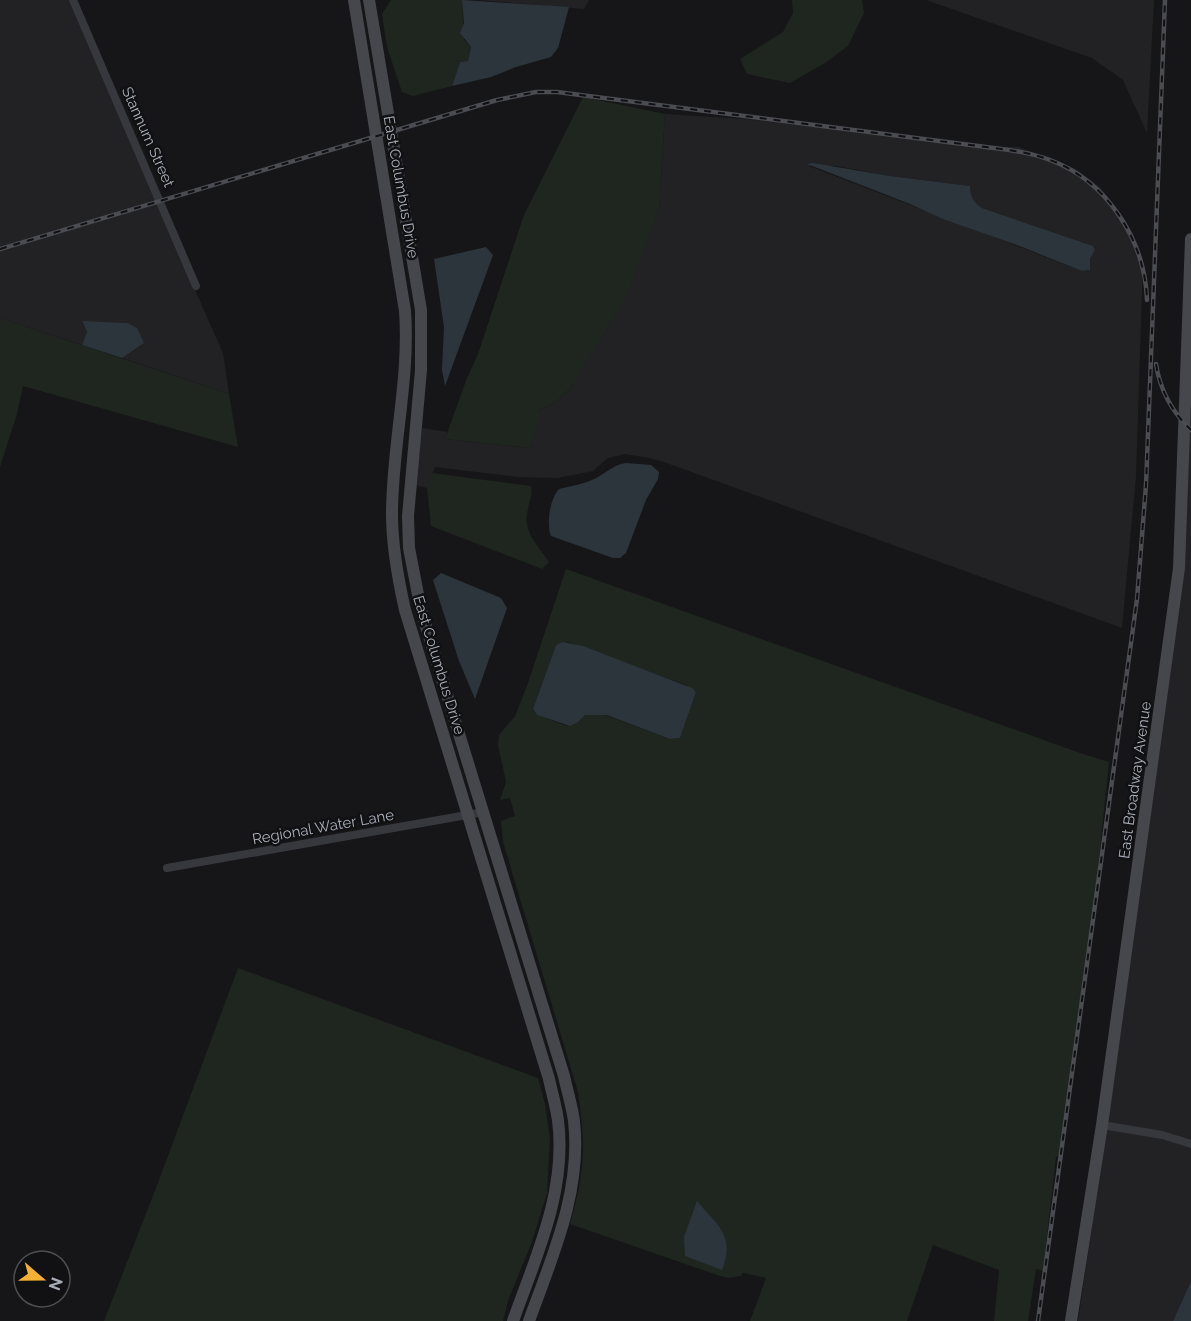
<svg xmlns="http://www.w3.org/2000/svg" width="1191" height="1321" viewBox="0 0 1191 1321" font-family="Raleway,sans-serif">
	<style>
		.built { fill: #222225; fill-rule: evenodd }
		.green { fill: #1e261f; fill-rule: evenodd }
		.water { fill: #2c353c }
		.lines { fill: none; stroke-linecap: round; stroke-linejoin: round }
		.street { stroke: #37383d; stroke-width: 8 }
		.secondary { stroke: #45474d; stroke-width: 12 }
		.rail-casing { stroke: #4a4c52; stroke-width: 4.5 }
		.rail { stroke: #111113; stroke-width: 2; stroke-dasharray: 7; stroke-linecap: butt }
		.labels { text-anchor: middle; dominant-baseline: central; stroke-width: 5; stroke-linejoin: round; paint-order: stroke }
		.street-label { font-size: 15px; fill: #a8adb8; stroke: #111113 }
	</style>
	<rect width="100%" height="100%" fill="#161618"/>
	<g class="built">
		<polygon points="0,0 69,0 194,290 195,290 223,353 229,394 122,358 144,343 127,323 82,322 87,332 82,345 0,318"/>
		<polygon points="478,0 589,0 584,9"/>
		<polygon points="926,0 1154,0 1147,133 1123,80 1092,58"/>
		<path d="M665 114 745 119 996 147H1019L1076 169 1101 188 1120 214 1143 260 1136 476 1122 628 664 462 649 458 625 454 608 458 593 471 557 478 519 477 435 467 427 488 416 485 422 428 447 432 445 439 530 448 538 411 557 401 571 387 659 208ZM809 166H836L890 176 969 186 971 197 976 205 982 208 1093 246 1095 250 1090 259V270L1082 271Z"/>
		<polygon points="1191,338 1191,1141 1107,1122 1183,569"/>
		<polygon points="1106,1129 1161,1139 1191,1148 1191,1281 1173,1321 1078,1321"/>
	</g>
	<g class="green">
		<polygon points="391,0 462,0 464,40 471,47 468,61 460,62 452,86 413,96 402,92 387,47 382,14"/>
		<polygon points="792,0 862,0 864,13 848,46 825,63 790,83 747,74 740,59 783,32 793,13"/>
		<polygon points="583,97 665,114 659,208 626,298 571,387 557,401 538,411 540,414 530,448 445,439 467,378 478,354 524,215"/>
		<polygon points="0,318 229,394 238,447 23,386 17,414 0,467"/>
		<path d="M432 473 531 486C533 497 528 504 527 515 524 533 540 548 549 562L542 569 431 526 427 488Z"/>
		<path d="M566 569 1080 753 1109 762 1097 878 1060 1154 1056 1157 1043 1271 1036 1269 1028 1321H994L999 1270 933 1245 907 1321H750L766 1278 743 1273 741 1276 729 1278 720 1276 570 1224C585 1172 586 1146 578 1092L503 842 501 821 515 816 510 798 500 800 506 782 498 745 499 735 515 716 527 686ZM568 642 686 685 696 692 680 738 670 739 600 713 585 715 567 726 537 715 533 709 556 645Z"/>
		<polygon points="238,968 538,1078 545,1104 550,1139 547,1193 532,1242 509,1298 503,1321 104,1321 156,1188"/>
	</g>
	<g class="water">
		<polygon points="462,0 569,7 558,48 551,57 516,67 491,77 452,86 460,62 468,61 471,47 460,33 464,23"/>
		<path d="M813 163 890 176 970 186C970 195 973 203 982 208L1093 246 1095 250 1090 259V270L1082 271 1022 247 943 219 910 204 807 164Z"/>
		<polygon points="486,247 493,255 445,386 442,370 444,327 434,259"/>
		<polygon points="82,321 127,323 137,328 144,343 122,358 82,345 87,332"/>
		<path d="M626 463 651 465 659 472 658 479 646 500 626 553 620 558H613L551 536C546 523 550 499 559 489 570 486 581 485 592 480 604 475 612 465 626 463Z"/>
		<polygon points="441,573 501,598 507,608 475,699 459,661 433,580"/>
		<polygon points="563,642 583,646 692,688 696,692 695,695 680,738 670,739 607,715 585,715 578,722 570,726 537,715 533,709 556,645"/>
		<path d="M697 1201C717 1225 736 1236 722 1270L685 1256 684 1237Z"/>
		<polygon points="1191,1281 1191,1321 1173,1321"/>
	</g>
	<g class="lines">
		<g class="street">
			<polyline points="73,0 196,286"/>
			<polyline points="167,868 484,812"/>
			<polyline points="1102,1125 1162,1135 1191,1144"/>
		</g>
		<g class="secondary">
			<path d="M354 0 405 311C410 379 392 446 392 514 392 546 398 579 405 610L549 1079C552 1093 556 1106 558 1120 567 1191 536 1256 513 1321"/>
			<path d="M369 0 421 310V370L408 516 409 548 421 610 564 1076C567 1090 572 1106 574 1121 582 1191 552 1257 529 1321"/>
			<polyline points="1071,1321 1102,1125 1179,568 1191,239"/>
		</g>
		<g class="rail-casing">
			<g id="rail">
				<path d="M0 249 497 100 536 92H557L986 147C1008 150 1029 152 1050 160 1107 181 1145 240 1147 300"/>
				<path d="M1156 364C1160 390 1172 412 1191 430"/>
				<polyline points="1038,1321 1137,599 1146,485 1165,0"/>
			</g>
		</g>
		<use href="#rail" class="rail"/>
	</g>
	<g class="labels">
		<g class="street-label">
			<text transform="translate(148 137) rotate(66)">Stannum Street</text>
			<text transform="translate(401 187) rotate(80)">East Columbus Drive</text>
			<text transform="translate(439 665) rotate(73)">East Columbus Drive</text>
			<text transform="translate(1135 780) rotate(-82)">East Broadway Avenue</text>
			<text transform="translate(323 827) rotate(-10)">Regional Water Lane</text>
		</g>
	</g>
	<g transform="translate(42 1279) rotate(110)"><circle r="28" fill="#111113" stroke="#4d4f55" stroke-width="1.5"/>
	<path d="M0-4.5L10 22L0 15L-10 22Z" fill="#f2b134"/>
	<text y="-9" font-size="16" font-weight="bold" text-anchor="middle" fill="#a8adb8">N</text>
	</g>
</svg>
